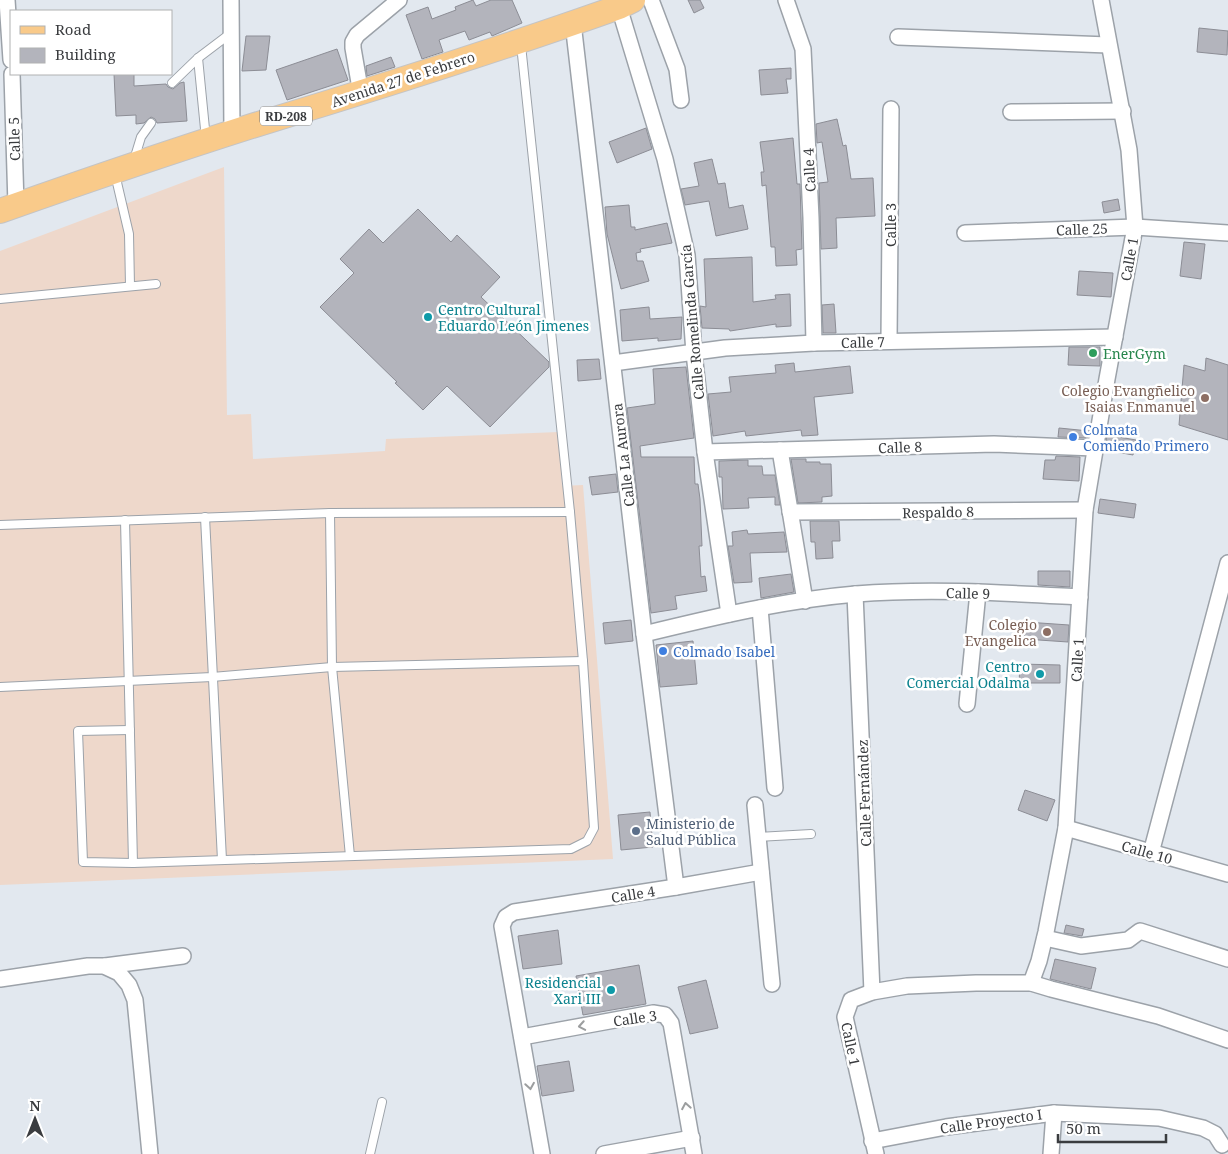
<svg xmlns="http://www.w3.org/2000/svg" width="1228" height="1154" viewBox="0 0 1228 1154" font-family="'Noto Serif',serif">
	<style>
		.industrial { fill: #eed8cb }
		.building { fill: #b3b4bc; stroke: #8c8d95 }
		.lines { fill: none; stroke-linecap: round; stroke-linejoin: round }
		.service-casing { stroke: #9ca2a9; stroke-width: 10 }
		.minor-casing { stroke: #9ca2a9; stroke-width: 18 }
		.primary-casing { stroke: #c4c4c5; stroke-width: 26 }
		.service { stroke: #fff; stroke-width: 8 }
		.minor { stroke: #fff; stroke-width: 15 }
		.primary { stroke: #f9ca8a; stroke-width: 24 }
		.oneway { stroke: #9c9e9f }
		.culture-dot { fill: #0f9aa8; stroke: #fff; stroke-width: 2 }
		.leisure-dot { fill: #2e9e5b; stroke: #fff; stroke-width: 2 }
		.education-dot { fill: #8d6e63; stroke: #fff; stroke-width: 2 }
		.shop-dot { fill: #3f7fe0; stroke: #fff; stroke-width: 2 }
		.service-dot { fill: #5c6f8a; stroke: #fff; stroke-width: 2 }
		.labels { text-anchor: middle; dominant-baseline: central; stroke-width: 5; stroke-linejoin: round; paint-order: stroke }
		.shield { fill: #fff; stroke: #757679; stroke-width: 1 }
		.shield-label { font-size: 12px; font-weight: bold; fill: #3a3c3f }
		.street-label { font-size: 14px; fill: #3a3c3f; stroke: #fff }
		.culture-label { font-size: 14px; fill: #0d838f; stroke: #fff; text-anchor: end }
		.leisure-label { font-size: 14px; fill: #27864d; stroke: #fff; text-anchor: start }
		.education-label { font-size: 14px; fill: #785e54; stroke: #fff; text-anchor: end }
		.shop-label { font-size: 14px; fill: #366cbe; stroke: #fff; text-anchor: start }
		.service-label { font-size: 14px; fill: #4e5e75; stroke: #fff; text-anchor: start }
	</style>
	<rect width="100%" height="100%" fill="#e2e8ef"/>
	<polygon class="industrial" points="224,167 227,415 251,414 253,459 385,451 386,439 559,432 562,486 583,485 613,859 0,885 0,251"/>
	<g class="building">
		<polygon points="473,0 476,6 491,0 512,0 522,23 492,36 490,32 469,40 465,31 439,40 443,52 422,59 406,15 428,7 432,19 456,10 455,7"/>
		<polygon points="688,0 700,0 704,8 694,13"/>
		<polygon points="1199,28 1228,31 1227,55 1197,52"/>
		<polygon points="246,36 270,36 266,70 242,71"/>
		<polygon points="337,49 348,80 287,100 276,70"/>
		<polygon points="391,57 395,67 367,76 366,66"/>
		<polygon points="791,68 791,79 786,79 788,93 761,95 759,70"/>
		<polygon points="114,74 134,74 134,86 166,84 168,87 173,89 180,83 184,82 187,121 157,123 155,119 151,117 144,123 136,124 136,115 116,116"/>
		<polygon points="837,119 843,146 846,145 851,179 873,178 875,216 836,218 837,248 821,249 819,183 828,182 822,142 817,143 816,124"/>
		<polygon points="646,128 652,149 617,163 609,142"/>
		<polygon points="793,138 797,184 800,184 802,249 796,250 797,265 776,266 775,247 771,247 766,185 762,186 761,172 764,172 760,142"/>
		<polygon points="712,159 718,184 725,183 729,208 743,205 748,229 716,236 709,201 685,205 681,189 699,186 694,163"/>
		<polygon points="1118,199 1120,210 1104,213 1102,202"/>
		<polygon points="629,205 631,227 635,227 635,230 667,223 672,243 640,249 641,252 636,253 637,261 643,261 649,281 621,289 607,234 605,207"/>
		<polygon points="418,209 451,242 457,235 500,277 481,297 549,362 549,367 490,427 447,386 423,410 395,383 397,382 320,307 354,273 340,259 369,229 383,243"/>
		<polygon points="1184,242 1205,244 1201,279 1180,276"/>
		<polygon points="752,257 753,302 776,299 775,295 790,294 791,326 776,327 776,324 730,331 729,329 702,328 700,306 706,307 704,259"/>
		<polygon points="1079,271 1113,273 1111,297 1077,295"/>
		<polygon points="834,304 836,333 823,333 822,305"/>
		<polygon points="649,307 650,319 682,317 681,339 658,341 658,338 622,341 620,310"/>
		<polygon points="1069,347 1100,347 1100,366 1068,365"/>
		<polygon points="1206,358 1228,365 1228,440 1179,425 1184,365 1205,371"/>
		<polygon points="599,359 601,379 578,381 577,360"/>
		<polygon points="794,363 795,372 850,366 853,393 814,397 818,435 802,436 801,430 746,436 745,431 713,436 708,394 731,392 729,377 776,373 775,365"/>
		<polygon points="686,367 694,438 640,446 641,457 694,457 695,484 698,484 700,499 702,546 699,546 701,577 705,576 707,591 675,596 677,609 651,613 627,408 655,404 653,369"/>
		<polygon points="1059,428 1089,431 1088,438 1058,437"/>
		<polygon points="1107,435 1136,440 1133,455 1106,450 1105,448"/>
		<polygon points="1056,456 1080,457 1079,481 1043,479 1045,460 1055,460"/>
		<polygon points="791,459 806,459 806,462 820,462 820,464 831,464 832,496 822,497 822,502 798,503"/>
		<polygon points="748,460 748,466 762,466 763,475 775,475 780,505 775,505 775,497 748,498 749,508 723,509 722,477 719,477 719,461"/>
		<polygon points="616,474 618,492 592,495 589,477"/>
		<polygon points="1100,499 1136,504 1134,518 1098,513"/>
		<polygon points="810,521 839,521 840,541 832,541 833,558 816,559 815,542 811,542"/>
		<polygon points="747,530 748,534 784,532 787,552 750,553 752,582 734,583 728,546 733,546 732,532"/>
		<polygon points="1038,571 1070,571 1070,587 1038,585"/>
		<polygon points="791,574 794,592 761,598 759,578"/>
		<polygon points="631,620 633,641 605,644 603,623"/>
		<polygon points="1026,622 1069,625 1068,642 1024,639"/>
		<polygon points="693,641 697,684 660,687 656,645"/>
		<polygon points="1020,664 1060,665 1060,683 1019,683"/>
		<polygon points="1025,790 1055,800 1047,821 1018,810"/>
		<polygon points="650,812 653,847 621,850 618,815"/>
		<polygon points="1066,925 1084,929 1082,936 1064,933"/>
		<polygon points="558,930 562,964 523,969 518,936"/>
		<polygon points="1055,959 1096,968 1091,989 1050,979"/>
		<polygon points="639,965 646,1004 583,1015 576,976"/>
		<polygon points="706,980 718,1028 690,1034 678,987"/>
		<polygon points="569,1061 574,1091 542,1096 537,1066"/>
	</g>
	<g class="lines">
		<g class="service-casing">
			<g id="service">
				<polyline points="198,58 206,139"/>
				<polyline points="172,83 198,58 231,33"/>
				<polyline points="134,160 141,137 151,123"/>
				<polyline points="115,174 129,234 130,286"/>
				<polyline points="0,299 156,284"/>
				<polyline points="330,513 332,667 350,856"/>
				<polyline points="205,517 222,860"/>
				<polyline points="125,520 133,863"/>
				<polyline points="0,525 330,513 570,512"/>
				<polyline points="0,687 212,677 332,667 583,661"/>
				<polyline points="130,730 78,731 83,862 133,863 571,849 587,841 594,828 583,661 570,512 521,45"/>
				<polyline points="759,837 811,834"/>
				<polyline points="370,1154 382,1102"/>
			</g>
		</g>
		<g class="minor-casing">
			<g id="minor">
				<polyline points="7,0 11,60"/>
				<polyline points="231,0 232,133"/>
				<polyline points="651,0 677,69 681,100"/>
				<polyline points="786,0 803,49 811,218 814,343"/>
				<polyline points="619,7 665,159 687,255 694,353 705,452 729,614"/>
				<polyline points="573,23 644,634 676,887"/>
				<polyline points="898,37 1108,45"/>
				<polyline points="12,74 16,205"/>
				<polyline points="361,94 353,48 353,42 357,35 399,0"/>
				<polyline points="1011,112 1123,111"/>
				<polyline points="965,233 1135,227 1228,233"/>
				<polyline points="889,341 891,109"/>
				<polyline points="613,363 725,348 814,343 1115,337"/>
				<polyline points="780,450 805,601"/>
				<polyline points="705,452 994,444 1095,448"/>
				<polyline points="790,512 1085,510"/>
				<polyline points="855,594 872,992"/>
				<polyline points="760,608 775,788"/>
				<path d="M644 634C714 617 785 600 856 594 931 588 1006 593 1080 597"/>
				<polyline points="967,704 978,592"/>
				<polyline points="755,805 772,984"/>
				<polyline points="1066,828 1228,874"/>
				<polyline points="1151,853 1228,563"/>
				<polyline points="1045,938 1081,946 1128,940 1140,931 1228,959"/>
				<polyline points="105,966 183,956"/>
				<polyline points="0,979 88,966 104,966 119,973 129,985 135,1000 150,1154"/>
				<polyline points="1031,983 1039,961 1046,932 1066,828 1085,510 1107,379 1135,227 1129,150 1101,0"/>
				<polyline points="522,1037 653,1013 665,1015 671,1023 694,1154"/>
				<polyline points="872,1141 946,1127 1054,1113 1159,1118 1203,1128 1215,1134 1222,1145"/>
				<polyline points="542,1154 502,926 506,917 514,912 676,887 761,872"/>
				<polyline points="604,1154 692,1138"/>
				<polyline points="876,1154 845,1017 851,1000 872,992 907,986 976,983 1031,983 1051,989 1158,1016 1228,1040"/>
				<polyline points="1051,1154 1054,1113"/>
			</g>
		</g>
		<g class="primary-casing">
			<path id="primary" d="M0 211C85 181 170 152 255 125 377 88 498 50 619 7L633 0"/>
		</g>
		<use href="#service" class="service"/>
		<use href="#minor" class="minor"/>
		<use href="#primary" class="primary"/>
	</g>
	<defs><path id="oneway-chevron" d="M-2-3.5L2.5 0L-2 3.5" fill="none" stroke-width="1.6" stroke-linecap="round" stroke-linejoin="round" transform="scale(1.25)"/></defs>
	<g class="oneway">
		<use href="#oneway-chevron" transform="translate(582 1026) rotate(170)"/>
		<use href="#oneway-chevron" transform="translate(530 1086) rotate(81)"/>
		<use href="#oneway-chevron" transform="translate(686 1106) rotate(-100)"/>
	</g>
	<g class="culture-dot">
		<circle cx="428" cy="317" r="5"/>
		<circle cx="1040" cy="674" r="5"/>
		<circle cx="611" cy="990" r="5"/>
	</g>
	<circle class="leisure-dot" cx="1093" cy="353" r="5"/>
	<g class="education-dot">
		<circle cx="1205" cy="398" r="5"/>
		<circle cx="1047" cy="632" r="5"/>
	</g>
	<g class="shop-dot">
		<circle cx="1073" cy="437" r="5"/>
		<circle cx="663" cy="651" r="5"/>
	</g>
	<circle class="service-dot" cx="636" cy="831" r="5"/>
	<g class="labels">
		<rect class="shield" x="260" y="106.5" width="52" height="19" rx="4"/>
		<g class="shield-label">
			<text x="286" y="116">RD-208</text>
		</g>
		<g class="street-label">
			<text transform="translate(403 79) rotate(-18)">Avenida 27 de Febrero</text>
			<text transform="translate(14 139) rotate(-92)">Calle 5</text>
			<text transform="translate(809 170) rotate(-93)">Calle 4</text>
			<text transform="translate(890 225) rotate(-90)">Calle 3</text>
			<text transform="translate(1082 229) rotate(-2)">Calle 25</text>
			<text transform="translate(1129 259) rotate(-80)">Calle 1</text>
			<text transform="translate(692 322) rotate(-95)">Calle Romelinda García</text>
			<text transform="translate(863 342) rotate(-1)">Calle 7</text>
			<text transform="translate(900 447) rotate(-2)">Calle 8</text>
			<text transform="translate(623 455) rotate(-97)">Calle La Aurora</text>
			<text transform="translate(938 512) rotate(-1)">Respaldo 8</text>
			<text transform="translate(968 593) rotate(1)">Calle 9</text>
			<text transform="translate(1077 660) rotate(-87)">Calle 1</text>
			<text transform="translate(864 793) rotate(-92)">Calle Fernández</text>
			<text transform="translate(1147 852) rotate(16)">Calle 10</text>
			<text transform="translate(633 894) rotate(-9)">Calle 4</text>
			<text transform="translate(635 1018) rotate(-8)">Calle 3</text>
			<text transform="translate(851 1044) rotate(78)">Calle 1</text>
			<text transform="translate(991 1121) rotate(-8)">Calle Proyecto I</text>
		</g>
		<g class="culture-label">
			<text x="438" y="309" text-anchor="start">Centro Cultural<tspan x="438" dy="16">Eduardo León Jimenes</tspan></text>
			<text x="1030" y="666">Centro<tspan x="1030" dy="16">Comercial Odalma</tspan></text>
			<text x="601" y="982">Residencial<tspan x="601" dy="16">Xari III</tspan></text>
		</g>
		<g class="leisure-label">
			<text x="1103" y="353">EnerGym</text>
		</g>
		<g class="education-label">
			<text x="1195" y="390">Colegio Evangñelico<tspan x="1195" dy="16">Isaias Enmanuel</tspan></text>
			<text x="1037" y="624">Colegio<tspan x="1037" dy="16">Evangelica</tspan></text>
		</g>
		<g class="shop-label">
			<text x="1083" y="429">Colmata<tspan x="1083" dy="16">Comiendo Primero</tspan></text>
			<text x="673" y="651">Colmado Isabel</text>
		</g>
		<g class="service-label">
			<text x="646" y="823">Ministerio de<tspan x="646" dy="16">Salud Pública</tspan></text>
		</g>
	</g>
	<rect x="10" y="10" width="162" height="65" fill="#ffffff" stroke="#b0b1b2"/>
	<rect x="20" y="26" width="25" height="8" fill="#f9ca8a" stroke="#b0b1b2"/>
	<text x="55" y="35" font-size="15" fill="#3a3c3f">Road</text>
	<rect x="20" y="48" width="25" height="15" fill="#b3b4bc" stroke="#b0b1b2"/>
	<text x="55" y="60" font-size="15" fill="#3a3c3f">Building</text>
	<g transform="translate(35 1119)" stroke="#ffffff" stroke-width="4" paint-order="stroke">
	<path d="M0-4L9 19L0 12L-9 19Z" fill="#3a3c3f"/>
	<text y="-8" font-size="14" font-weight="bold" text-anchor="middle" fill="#3a3c3f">N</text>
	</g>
	<path d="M1058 1134v8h108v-8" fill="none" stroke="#3a3c3f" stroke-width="2.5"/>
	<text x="1066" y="1134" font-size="15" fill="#3a3c3f" stroke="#ffffff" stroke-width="4" paint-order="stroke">50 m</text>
</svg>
